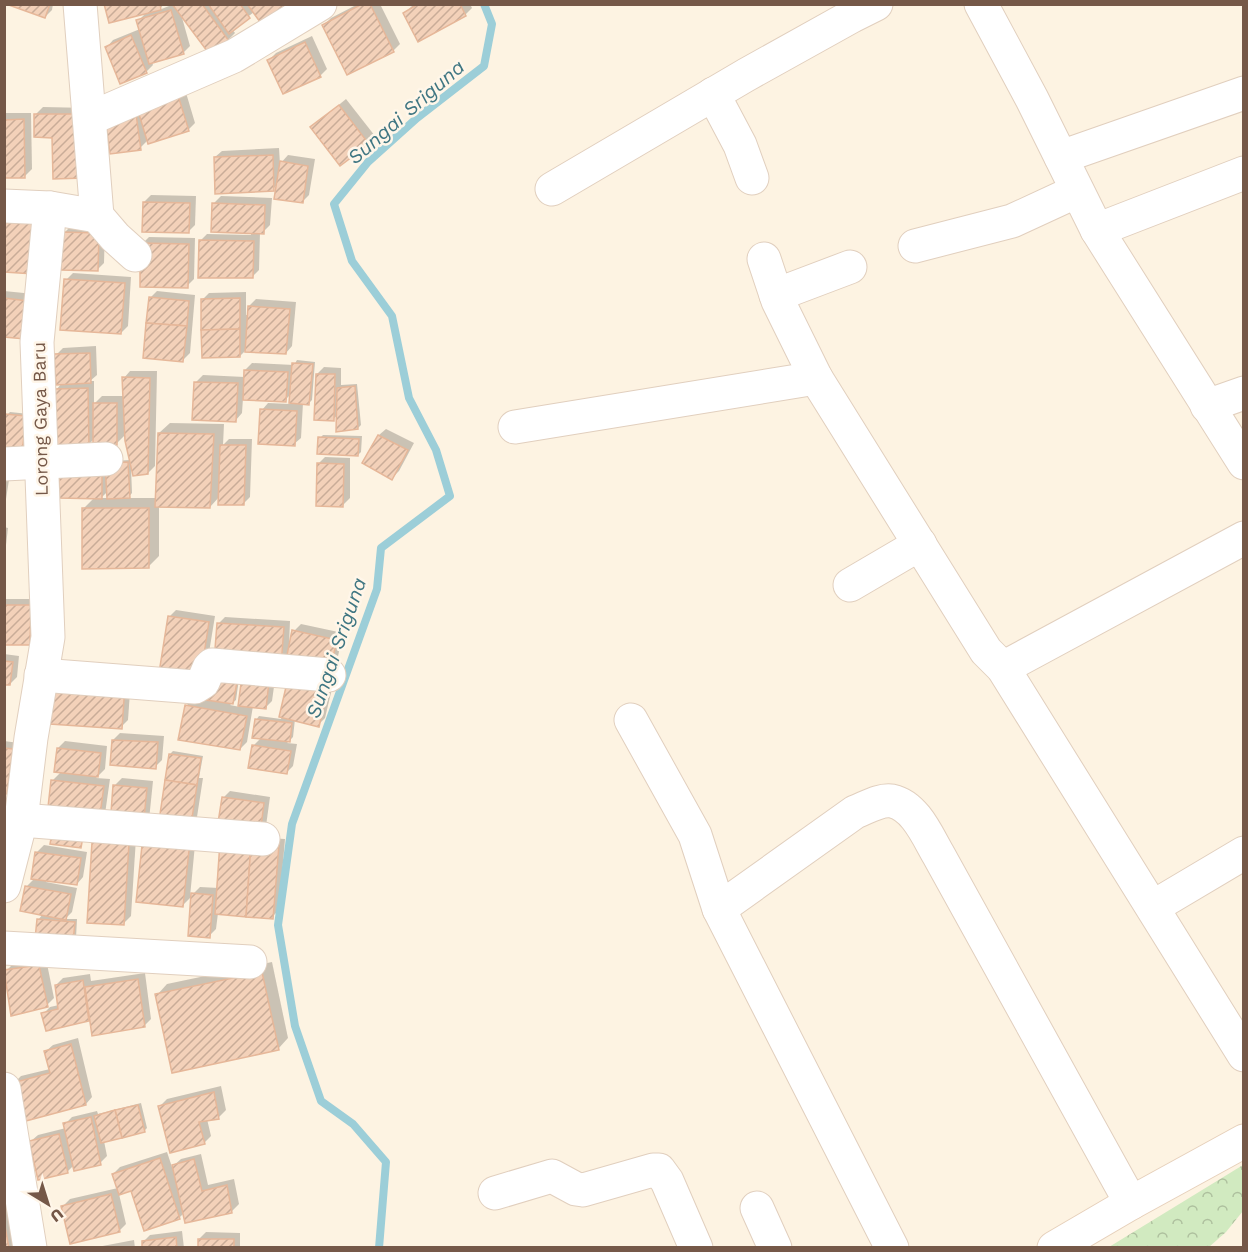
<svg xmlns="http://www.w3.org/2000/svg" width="1248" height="1252" viewBox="0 0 1248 1252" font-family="'Work Sans',sans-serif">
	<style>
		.forest { fill: url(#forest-crowns) }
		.shadow { fill: #0003; fill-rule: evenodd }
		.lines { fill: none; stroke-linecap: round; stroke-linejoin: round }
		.stream { stroke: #9cced8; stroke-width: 8 }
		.building { fill: url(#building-hatch); stroke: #e6b799; stroke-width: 1.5 }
		.minor-casing { stroke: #e1cfbe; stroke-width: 35 }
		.secondary-casing { stroke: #e6d0bb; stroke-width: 35 }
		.minor { stroke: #fff; stroke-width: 33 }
		.secondary { stroke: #fff; stroke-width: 33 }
		.labels { text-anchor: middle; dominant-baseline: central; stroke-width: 5; stroke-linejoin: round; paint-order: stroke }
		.street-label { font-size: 18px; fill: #755848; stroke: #fff6e9 }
		.water-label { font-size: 20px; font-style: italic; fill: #3f7682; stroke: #fff6e9 }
	</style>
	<defs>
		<pattern id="forest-crowns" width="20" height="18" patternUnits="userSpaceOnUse" patternTransform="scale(1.5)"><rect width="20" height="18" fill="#d1eac0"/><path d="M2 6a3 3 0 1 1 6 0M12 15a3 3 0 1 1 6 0" fill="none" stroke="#aec09e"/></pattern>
		<pattern id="building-hatch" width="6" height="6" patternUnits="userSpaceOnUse" patternTransform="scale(1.5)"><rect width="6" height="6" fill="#f3d1b9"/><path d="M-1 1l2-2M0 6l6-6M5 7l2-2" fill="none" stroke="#c9ac98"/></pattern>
	</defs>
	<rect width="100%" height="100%" fill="#fdf3e2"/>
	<polygon class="forest" points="1243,1165 1243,1211 1226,1232 1209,1247 1109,1247"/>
	<g class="shadow">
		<polygon points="11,4 53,4 52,10 45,17"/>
		<polygon points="106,4 164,4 159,10 174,4 288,4 286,7 254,12 232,29 235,33 228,40 181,14 190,46 183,53 152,62 153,65 146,72 107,47 113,40 140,29 138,21 147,12"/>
		<polygon points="358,4 380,4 400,44 393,51 324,25 331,18"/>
		<polygon points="414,4 470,4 472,8 465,15 419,40 405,13"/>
		<polygon points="312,36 327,69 320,76 269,60 276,53"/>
		<polygon points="184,86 195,123 188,130 148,140 140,148 106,119"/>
		<polygon points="346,99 375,136 368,143 312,127"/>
		<polygon points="43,107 90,108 54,136 36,114"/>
		<polygon points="4,113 31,113 32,169 25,176 4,177"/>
		<polygon points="279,148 280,164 288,155 315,159 309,195 302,202 278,184 273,189 215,157 222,151"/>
		<polygon points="151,195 196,196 195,225 188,232 144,202"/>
		<polygon points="221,196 272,198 270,225 263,232 260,232 259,270 252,277 200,241 207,234 251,235 251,232 214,203"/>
		<polygon points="71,226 105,227 104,263 98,269 64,233"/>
		<polygon points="149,237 195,238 194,279 187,286 142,244"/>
		<polygon points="73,273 131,277 128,326 121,333 66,280"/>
		<polygon points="4,291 34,294 4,336"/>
		<polygon points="157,291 195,295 190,353 183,360 150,298"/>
		<polygon points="246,292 246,315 249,315 249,306 256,299 296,302 292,346 286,353 246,350 240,356 202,300 209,293"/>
		<path d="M96 346 97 375 90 381H94V404L102 396H124V378L130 371H157L155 466 148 473 131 467 132 493 128 498H157L159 433 170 423 224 424 223 445 229 439H252L250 497 243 504 220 496 210 507 159 505V556L148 567 83 509 95 497H60L110 461 131 460 126 434 117 443 95 438 88 445 56 390 62 383 56 355 63 348ZM108 491V498H101Z"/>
		<polygon points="297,360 315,362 312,400 309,403 303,403 301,438 294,444 262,410 268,403 290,404 291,394 285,400 243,398 242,413 236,420 196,382 203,375 245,377 245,370 252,363 294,365"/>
		<polygon points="324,367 341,368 341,385 357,384 361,425 358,428 338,415 333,419 317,374"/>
		<polygon points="10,412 29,414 25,449 22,453 7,415"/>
		<polygon points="386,429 414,443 399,471 392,478 364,463 379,435"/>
		<polygon points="323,435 362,436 361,452 358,455 320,438"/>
		<polygon points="325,457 350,458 350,498 343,505 318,464"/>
		<polygon points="4,466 11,467 4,512"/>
		<polygon points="4,527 8,528 4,562"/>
		<polygon points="4,599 37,599 37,637 30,644 4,644"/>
		<polygon points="176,610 215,616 206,671 169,617"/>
		<polygon points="225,617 290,621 289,645 290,645 294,631 301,624 343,633 337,661 277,665 272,701 265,708 253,706 247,742 240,749 186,706 193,699 207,701 211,678 239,679 236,700 230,705 240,707 244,670 218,624"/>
		<polygon points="4,654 19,656 17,677 10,684 4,683"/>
		<polygon points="61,674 131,678 128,720 121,727"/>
		<polygon points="291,675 335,676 325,718 318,725 295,719 293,737 287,743 297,744 293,766 286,773 254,745 262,737 256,720 259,716 281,719"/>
		<polygon points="120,733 164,736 162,760 155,767 113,740"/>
		<polygon points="4,741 19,743 14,785 7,792 4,792"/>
		<polygon points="65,741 107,746 105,769 96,778 110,779 105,814 49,815 53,780 61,772 58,748"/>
		<polygon points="173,751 203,756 199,778 203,778 197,817 190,824 170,754"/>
		<polygon points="122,778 153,781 149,820 115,785"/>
		<polygon points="230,791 270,797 266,826 223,798"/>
		<polygon points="196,834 190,897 200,887 219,888 228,836 285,839 279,910 272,917 218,913 216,929 209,936 193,895 183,905 138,901"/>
		<polygon points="136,838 131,916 124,923 94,843"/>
		<polygon points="44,845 87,852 83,877 77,884 46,879 46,882 77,888 72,912 65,919 77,919 76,938 38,920 43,914 27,886 35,878 37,852"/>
		<polygon points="46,959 54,998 47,1005 6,971 13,964"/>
		<polygon points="272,962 288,1038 278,1049 157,995 167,984"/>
		<polygon points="145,973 151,1019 144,1026 91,1018 47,1030 43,1014 50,1007 59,1005 56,985 63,978 90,974 91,981"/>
		<polygon points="78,1038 92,1097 86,1104 14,1083 21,1076 50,1069 46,1051 53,1045"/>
		<polygon points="221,1086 226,1110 219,1117 207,1119 211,1136 204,1143 160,1106 167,1099"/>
		<polygon points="141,1103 147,1128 144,1131 104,1141 107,1156 100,1163 74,1165 67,1172 31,1141 38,1135 66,1128 65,1124 72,1117 97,1111 98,1114"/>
		<polygon points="167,1152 172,1167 181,1159 201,1154 208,1185 234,1179 239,1204 232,1211 184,1213 180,1217 145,1229 132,1189 119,1194 126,1224 119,1231 63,1206 70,1199 118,1188 113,1174 120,1167"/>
		<polygon points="9,1199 15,1242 10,1248 4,1248 4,1200"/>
		<polygon points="182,1231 184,1248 144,1248 143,1242 150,1235"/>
		<polygon points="206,1232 240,1233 240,1248 199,1248 199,1239"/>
		<polygon points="134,1240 135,1248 92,1248"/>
	</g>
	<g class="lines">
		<polyline class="stream" points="379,1248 386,1162 353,1124 321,1101 295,1026 278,925 292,824 377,589 381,548 450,496 436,450 409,398 392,316 352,261 334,204 368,162 417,118 484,66 492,24 484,4"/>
	</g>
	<g class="building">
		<polygon points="6,4 50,4 45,18"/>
		<polygon points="104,4 160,4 161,10 109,23"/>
		<polygon points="172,4 202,4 229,41 210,55"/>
		<polygon points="208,4 240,4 250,18 229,34"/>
		<polygon points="247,4 284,4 287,8 263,26"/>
		<polygon points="362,4 370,4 394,52 347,75 322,25"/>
		<polygon points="418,4 460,4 466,16 418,42 403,13"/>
		<polygon points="171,10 184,54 149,64 136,20"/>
		<polygon points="131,35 147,73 120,84 105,47"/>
		<polygon points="305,42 321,77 283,94 267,60"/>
		<polygon points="177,92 189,131 148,144 136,104"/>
		<polygon points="339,105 369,144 340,166 310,127"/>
		<polygon points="34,114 83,114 85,178 53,179 52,138 34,137"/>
		<polygon points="136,114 141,150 110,154 105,118"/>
		<polygon points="24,119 25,178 4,178 4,120"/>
		<polygon points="273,155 274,191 215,194 214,157"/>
		<polygon points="280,161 308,166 303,203 274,199"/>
		<polygon points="143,202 190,203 189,233 142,232"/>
		<polygon points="212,203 265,205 264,234 211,232"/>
		<polygon points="4,213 39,216 34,274 4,272"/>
		<polygon points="62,232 99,233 98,271 61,270"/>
		<polygon points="199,240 254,241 253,278 198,278"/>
		<polygon points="140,243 189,244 188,288 140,287"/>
		<polygon points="64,279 125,283 121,334 60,330"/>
		<polygon points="149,297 189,301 187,326 146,323"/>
		<polygon points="4,298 28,301 25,339 4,337"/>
		<polygon points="240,298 240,329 201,330 201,299"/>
		<polygon points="248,306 290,309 286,354 245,352"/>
		<polygon points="146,323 187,326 183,362 143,358"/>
		<polygon points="240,329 240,357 202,358 201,330"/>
		<polygon points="90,353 91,383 56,385 54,354"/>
		<polygon points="292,363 313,364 309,405 289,403"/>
		<polygon points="244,370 288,372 286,402 243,400"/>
		<polygon points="316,374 335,374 334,421 314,420"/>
		<polygon points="122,377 150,378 148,474 133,476 125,441"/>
		<polygon points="194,382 238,383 236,422 192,420"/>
		<polygon points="355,386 358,429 336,432 337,388"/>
		<polygon points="88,388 89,446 56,447 55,389"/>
		<rect x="93" y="403" width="24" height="42"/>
		<polygon points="260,409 297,411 295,446 258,444"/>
		<polygon points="5,414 26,416 22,454 4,452"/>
		<polygon points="158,433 214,434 210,508 155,507"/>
		<polygon points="378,435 408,450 392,480 362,463"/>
		<polygon points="318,437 359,439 358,456 317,454"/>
		<polygon points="220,445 246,445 244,505 218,505"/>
		<polygon points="128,462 130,498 107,499 105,463"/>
		<polygon points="317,463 344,464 343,507 316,506"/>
		<polygon points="59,467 102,468 102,499 59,498"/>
		<polygon points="82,508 149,508 149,568 82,569"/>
		<polygon points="4,605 31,605 30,645 4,645"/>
		<polygon points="168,616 209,622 200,680 159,673"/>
		<polygon points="217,623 284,627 281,666 214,662"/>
		<polygon points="292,630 337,640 330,670 286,660"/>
		<polygon points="4,661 13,662 10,685 4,685"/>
		<polygon points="243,669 270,672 266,709 238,706"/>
		<polygon points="289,674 329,683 319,727 279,717"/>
		<polygon points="209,678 237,682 233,704 206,700"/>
		<polygon points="53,680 125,685 122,729 50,724"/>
		<polygon points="185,705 247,716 240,750 178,740"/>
		<polygon points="255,719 292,723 290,742 252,738"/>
		<polygon points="112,740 158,742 156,769 110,765"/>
		<polygon points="252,745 291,751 287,774 248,768"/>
		<polygon points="4,748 13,749 7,794 4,793"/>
		<polygon points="57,748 101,753 98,777 54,772"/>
		<polygon points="169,754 201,758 197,785 165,780"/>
		<polygon points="51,780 104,786 99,822 47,816"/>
		<polygon points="165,780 197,785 191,825 159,821"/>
		<polygon points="113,785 147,788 143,829 110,826"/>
		<polygon points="222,797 264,803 260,835 217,829"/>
		<polygon points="53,827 84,831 81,848 50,844"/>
		<polygon points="143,836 190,841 183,907 136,902"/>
		<polygon points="92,842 129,844 124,925 87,923"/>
		<polygon points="220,842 251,844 246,917 215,914"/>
		<polygon points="251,844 279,845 273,919 246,917"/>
		<polygon points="35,852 81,858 77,885 31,879"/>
		<polygon points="25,886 71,894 66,920 20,911"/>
		<polygon points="191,893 213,895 210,938 188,936"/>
		<polygon points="37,919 75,922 73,942 35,939"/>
		<polygon points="39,965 48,1007 11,1016 4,970"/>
		<polygon points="262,972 279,1050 172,1073 155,994"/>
		<polygon points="138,979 145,1027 92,1036 85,987"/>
		<polygon points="83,980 89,1021 46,1031 41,1013 58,1009 55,985"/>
		<polygon points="71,1044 86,1105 22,1122 12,1083 50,1073 44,1051"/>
		<polygon points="214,1092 219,1119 199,1122 205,1144 170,1153 158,1106"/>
		<polygon points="138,1105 145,1132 122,1138 115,1110"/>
		<polygon points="115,1110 122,1138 101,1143 94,1116"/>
		<polygon points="91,1117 101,1165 74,1171 63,1123"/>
		<polygon points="59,1134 68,1173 38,1180 29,1141"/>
		<polygon points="160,1158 180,1219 144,1231 131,1191 119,1195 112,1174"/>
		<polygon points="194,1159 202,1191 227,1185 232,1213 185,1223 172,1165"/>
		<polygon points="111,1194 120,1232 70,1244 61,1206"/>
		<polygon points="4,1221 9,1248 4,1248"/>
		<polygon points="176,1237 177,1248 142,1248 142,1241"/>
		<rect x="198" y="1239" width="36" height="9"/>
	</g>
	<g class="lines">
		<g class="minor-casing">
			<g id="minor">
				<polyline points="981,4 1032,99 1097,230 1244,463"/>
				<polyline points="713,94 740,145 752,178"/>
				<polyline points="91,118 234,56 320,4"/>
				<polyline points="1061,157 1244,93"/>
				<polyline points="552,189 746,75 852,16 876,4"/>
				<polyline points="4,206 50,208"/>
				<polyline points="97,216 115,237 135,255"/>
				<polyline points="1097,230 1244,173"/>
				<polyline points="915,246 1012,221 1077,191"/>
				<polyline points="764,259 778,301 816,378 986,651 1003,668 1244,1055"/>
				<polyline points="776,295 850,267"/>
				<polyline points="1207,406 1244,393"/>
				<polyline points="515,427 816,378"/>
				<polyline points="4,464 106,459"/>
				<polyline points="850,585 920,544"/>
				<polyline points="1003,668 1244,538"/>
				<polyline points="41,675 195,687 203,682 209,668 212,665 329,675"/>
				<path d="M631 720 695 835 719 909 855 812C866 808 880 799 892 801 915 806 927 835 938 854L1131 1203"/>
				<polyline points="21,820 263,839"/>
				<polyline points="4,886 21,820 31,738 48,637 37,342 50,208 97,216 80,4"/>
				<polyline points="1153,907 1244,853"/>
				<polyline points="719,909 892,1248"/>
				<polyline points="4,948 250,962"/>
				<polyline points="4,1089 30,1248"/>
				<polyline points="495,1193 552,1176 576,1189 583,1190 653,1170 659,1170 667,1181 696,1248"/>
				<polyline points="757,1208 775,1248"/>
			</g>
		</g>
		<g class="secondary-casing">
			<polyline id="secondary" points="1054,1248 1131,1203 1244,1141"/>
		</g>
		<use href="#minor" class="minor"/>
		<use href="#secondary" class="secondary"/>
	</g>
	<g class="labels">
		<g class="street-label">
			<text transform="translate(40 419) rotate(-91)">Lorong Gaya Baru</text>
		</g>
		<g class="water-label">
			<text transform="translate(406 112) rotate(-41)">Sungai Sriguna</text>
			<text transform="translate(336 648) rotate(-71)">Sungai Sriguna</text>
		</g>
	</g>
	<rect width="1248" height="1252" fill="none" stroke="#755848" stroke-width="12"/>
	<g transform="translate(48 1204) rotate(142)" stroke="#fff6e9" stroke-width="4.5" paint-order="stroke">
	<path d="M0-4.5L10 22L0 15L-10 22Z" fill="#755848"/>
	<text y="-9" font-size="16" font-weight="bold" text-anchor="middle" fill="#755848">U</text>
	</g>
</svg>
